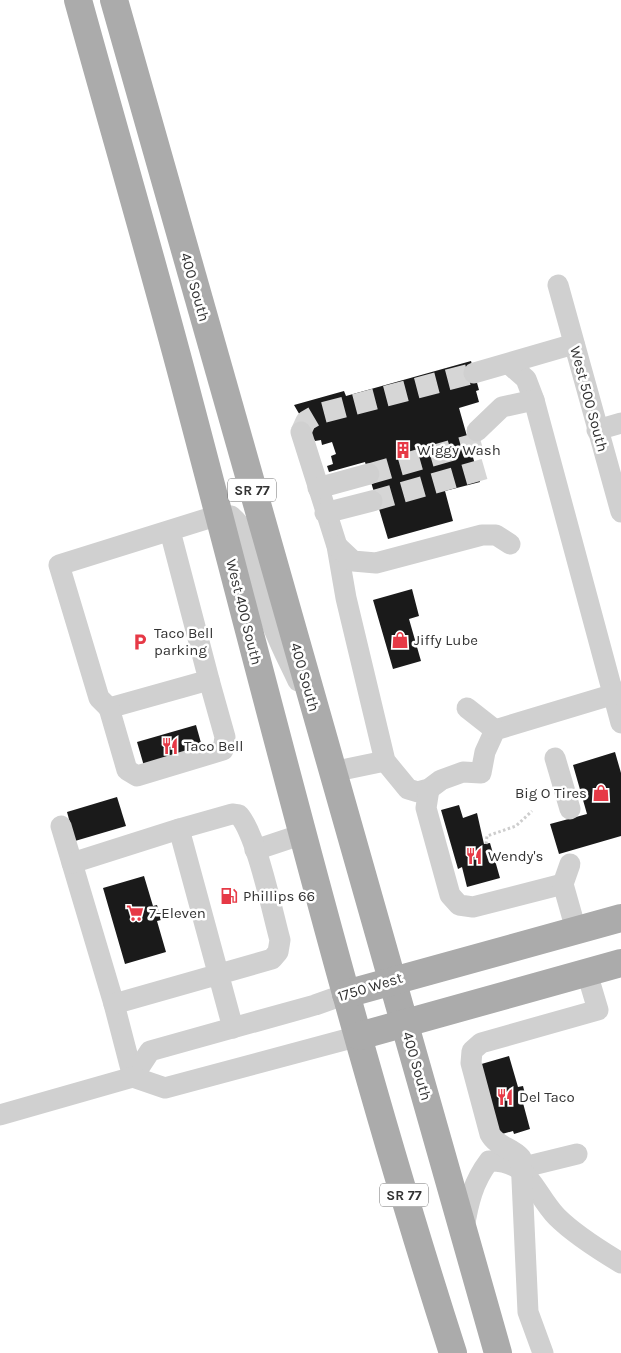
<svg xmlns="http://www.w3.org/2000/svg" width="621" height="1353" viewBox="0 0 621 1353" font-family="Karla,sans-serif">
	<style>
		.building { fill: #1a1a1a }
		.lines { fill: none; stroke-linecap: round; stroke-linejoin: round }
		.minor-tunnel { stroke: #d6d6d6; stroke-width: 21; stroke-dasharray: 21 11; stroke-linecap: butt }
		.path { stroke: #cdcdcd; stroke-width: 3; stroke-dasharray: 2.5 2.5; stroke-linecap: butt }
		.minor { stroke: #d0d0d0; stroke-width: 21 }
		.major { stroke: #ababab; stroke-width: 28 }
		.labels { text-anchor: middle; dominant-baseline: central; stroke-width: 5; stroke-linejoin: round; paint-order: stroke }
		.shield { fill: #fff; stroke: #707070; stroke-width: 1 }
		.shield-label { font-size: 14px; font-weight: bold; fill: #333 }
		.street-label { font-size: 15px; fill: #333; stroke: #fff }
		.poi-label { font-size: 15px; fill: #333; stroke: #fff; text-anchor: start }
	</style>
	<rect width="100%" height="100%" fill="#fff"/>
	<g class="building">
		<polygon points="471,361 479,390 476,391 479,402 459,408 480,482 445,491 453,521 388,539 365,462 329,472 327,466 333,464 331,456 336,454 332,442 322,445 321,440 315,441 294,405 344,391 346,396"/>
		<polygon points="412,589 419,616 409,619 421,661 393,669 373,600"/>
		<polygon points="196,725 203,750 144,766 137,742"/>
		<polygon points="615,752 621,773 621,836 559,854 550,824 587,814 573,765"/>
		<polygon points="117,797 126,826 75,841 67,812"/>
		<polygon points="459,805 463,818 477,813 484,844 490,843 500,878 467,887 462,867 458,869 441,810"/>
		<polygon points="144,876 153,906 157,905 161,920 157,921 166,952 125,964 103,888"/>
		<polygon points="509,1056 518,1087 523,1086 527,1102 523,1103 530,1129 514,1134 513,1131 495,1136 478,1065"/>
	</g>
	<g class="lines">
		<g class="minor-tunnel">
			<polyline points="301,432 306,421 318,414 474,373"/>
			<polyline points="369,474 481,442"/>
			<polyline points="372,501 488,468"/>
		</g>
		<polyline class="path" points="486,844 487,836 516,826 532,811"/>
		<g class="minor">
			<polyline points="558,285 621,512"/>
			<polyline points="509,364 526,379 534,400 621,723"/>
			<polyline points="474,373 574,344"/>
			<polyline points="597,430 621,423"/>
			<polyline points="477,431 502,407 534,400"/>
			<polyline points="301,432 337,546 346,598 385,761 408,789 418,792 429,789 441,780 463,772 481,773 485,752 495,730 621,692"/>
			<polyline points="318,488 369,474"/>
			<polyline points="325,513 372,501"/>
			<path d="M170 531 209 680 109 708 99 698 59 565 219 515 231 516C256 537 257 580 267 609 274 634 287 657 298 681"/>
			<polyline points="337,546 353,561 376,563 482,535 496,535 510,544"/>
			<polyline points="109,708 127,770 137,776 223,750 225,737 209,680"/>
			<polyline points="467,708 495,730"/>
			<polyline points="555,758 570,809"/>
			<polyline points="332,772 385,761"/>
			<polyline points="429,789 426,808 450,895 459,905 473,907 563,884"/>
			<polyline points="61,826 114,1004 133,1077"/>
			<polyline points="255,850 303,834"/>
			<polyline points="72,863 179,829"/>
			<polyline points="570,864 563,884 576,930"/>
			<path d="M114 1004 272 959 278 952 280 940C272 911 257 836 239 815L232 814 179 829 233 1028"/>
			<polyline points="133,1077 150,1051 315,1005 346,994"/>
			<polyline points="0,1115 133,1077 165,1088 359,1036"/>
			<polyline points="520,1168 577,1154"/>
			<path d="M464 1229C468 1203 473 1182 489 1161 530 1160 533 1192 557 1217 573 1233 601 1251 621 1263"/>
			<path d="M543 1353 528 1312 521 1158C512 1147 497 1147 490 1134L471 1063 472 1051 481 1043 598 1010 587 973"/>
		</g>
		<g class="major">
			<path d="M78 0C115 134 154 267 189 401 273 719 352 1040 453 1353"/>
			<polyline points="114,0 498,1353"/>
			<polyline points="346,994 621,918"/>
			<polyline points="359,1036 621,963"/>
		</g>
	</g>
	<defs>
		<g id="building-bare" transform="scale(1.35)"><path d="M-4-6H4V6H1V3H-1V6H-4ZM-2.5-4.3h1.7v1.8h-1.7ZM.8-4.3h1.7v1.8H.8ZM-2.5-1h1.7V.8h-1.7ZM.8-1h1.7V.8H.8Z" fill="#e63946" stroke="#fff" stroke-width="2.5" paint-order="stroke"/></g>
		<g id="shop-bare" transform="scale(1.35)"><path d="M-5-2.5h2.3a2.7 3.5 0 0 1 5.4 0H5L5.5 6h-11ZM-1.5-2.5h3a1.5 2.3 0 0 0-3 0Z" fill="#e63946" stroke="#fff" stroke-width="2.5" paint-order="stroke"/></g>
		<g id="parking-bare" transform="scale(1.35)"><path d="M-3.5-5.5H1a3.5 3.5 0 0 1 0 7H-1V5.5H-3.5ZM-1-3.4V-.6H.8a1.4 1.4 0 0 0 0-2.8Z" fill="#e63946" stroke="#fff" stroke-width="2.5" paint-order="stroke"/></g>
		<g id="restaurant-bare" transform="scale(1.35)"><path d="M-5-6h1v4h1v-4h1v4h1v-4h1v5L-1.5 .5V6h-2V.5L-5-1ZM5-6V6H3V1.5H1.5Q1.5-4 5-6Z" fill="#e63946" stroke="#fff" stroke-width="2.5" paint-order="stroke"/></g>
		<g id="fuel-bare" transform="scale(1.35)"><path d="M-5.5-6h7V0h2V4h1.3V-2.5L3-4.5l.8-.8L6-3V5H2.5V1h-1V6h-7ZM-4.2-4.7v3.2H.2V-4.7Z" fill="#e63946" stroke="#fff" stroke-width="2.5" paint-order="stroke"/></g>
		<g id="supermarket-bare" transform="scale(1.35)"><path d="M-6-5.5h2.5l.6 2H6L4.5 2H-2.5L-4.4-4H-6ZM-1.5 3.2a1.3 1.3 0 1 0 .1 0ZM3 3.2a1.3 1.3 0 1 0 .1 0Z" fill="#e63946" stroke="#fff" stroke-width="2.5" paint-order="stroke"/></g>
	</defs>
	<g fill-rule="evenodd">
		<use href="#building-bare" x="403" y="450"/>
		<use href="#shop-bare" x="400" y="640"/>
		<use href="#parking-bare" x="140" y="642"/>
		<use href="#restaurant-bare" x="170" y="746"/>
		<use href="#shop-bare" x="601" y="793"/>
		<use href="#restaurant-bare" x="474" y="856"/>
		<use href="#fuel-bare" x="229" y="896"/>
		<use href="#supermarket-bare" x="135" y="913"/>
		<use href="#restaurant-bare" x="505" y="1097"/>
	</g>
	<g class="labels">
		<g class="shield">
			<rect x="228" y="478.5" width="48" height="23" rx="4"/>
			<rect x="380" y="1183.5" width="48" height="23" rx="4"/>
		</g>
		<g class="shield-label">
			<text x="252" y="490">SR 77</text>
			<text x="404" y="1195">SR 77</text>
		</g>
		<g class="street-label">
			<text transform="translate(195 287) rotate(74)">400 South</text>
			<text transform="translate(589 399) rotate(75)">West 500 South</text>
			<text transform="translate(244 612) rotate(76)">West 400 South</text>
			<text transform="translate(305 677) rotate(74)">400 South</text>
			<text transform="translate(370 987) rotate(-17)">1750 West</text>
			<text transform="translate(417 1066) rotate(74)">400 South</text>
		</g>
		<g class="poi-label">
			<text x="417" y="450">Wiggy Wash</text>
			<text x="154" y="633">Taco Bell<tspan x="154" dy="17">parking</tspan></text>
			<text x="414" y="640">Jiffy Lube</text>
			<text x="184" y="746">Taco Bell</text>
			<text x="587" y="793" text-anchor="end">Big O Tires</text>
			<text x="488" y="856">Wendy's</text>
			<text x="243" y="896">Phillips 66</text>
			<text x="149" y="913">7-Eleven</text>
			<text x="519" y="1097">Del Taco</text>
		</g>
	</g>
</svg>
